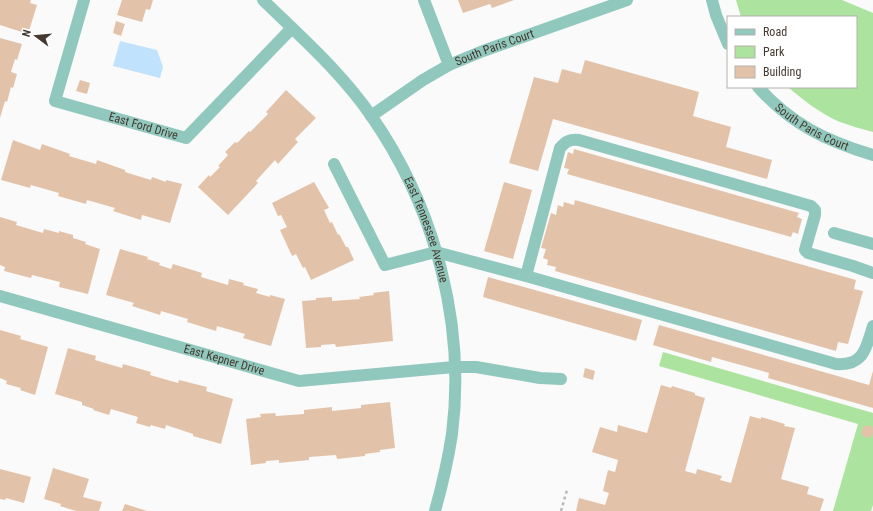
<svg xmlns="http://www.w3.org/2000/svg" width="873" height="511" viewBox="0 0 873 511" font-family="'Roboto Condensed',sans-serif">
	<style>
		.green { fill: #ace39e }
		.water { fill: #c0e2fd }
		.building { fill: #e2c3a9 }
		.lines { fill: none; stroke-linecap: round; stroke-linejoin: round }
		.path { stroke: #bbb7b3; stroke-width: 2.5; stroke-dasharray: 3 3; stroke-linecap: butt }
		.service { stroke: #91c8be; stroke-width: 12 }
		.minor { stroke: #91c8be; stroke-width: 12 }
		.labels { text-anchor: middle; dominant-baseline: central; stroke-width: 4; stroke-linejoin: round; paint-order: stroke }
		.street-label { font-size: 12px; fill: #45392f; stroke: #fff }
	</style>
	<rect width="100%" height="100%" fill="#fafafa"/>
	<g class="green">
		<path d="M736 0H842L873 13V132C862 129 851 126 840 122 821 114 803 100 788 87H856V17H741Z"/>
		<polygon points="663,352 873,413 873,505 871,511 833,511 858,424 659,366"/>
	</g>
	<polygon class="water" points="120,41 157,50 163,67 160,78 113,66"/>
	<g class="building">
		<polygon points="0,0 31,0 30,3 37,5 28,34 0,25"/>
		<polygon points="122,0 153,0 150,10 146,9 142,22 117,15"/>
		<polygon points="458,0 514,0 492,8 490,4 463,13"/>
		<polygon points="116,21 125,24 121,36 113,33"/>
		<polygon points="0,38 22,44 17,60 15,59 11,72 17,74 13,88 11,87 7,102 5,101 0,118"/>
		<polygon points="585,60 699,92 693,116 731,127 726,147 772,160 767,179 553,119 538,171 509,163 534,77 558,83 562,69 581,74"/>
		<polygon points="80,80 90,83 87,94 76,91"/>
		<polygon points="286,90 316,118 295,139 298,142 278,164 275,160 256,181 258,183 228,215 198,187 209,175 210,177 220,167 218,166 228,155 225,152 235,142 237,143 249,131 250,132 268,114 266,112"/>
		<polygon points="13,140 40,150 42,144 70,154 69,156 96,164 97,160 125,170 125,172 151,180 152,177 166,182 166,180 182,184 170,223 142,215 141,220 113,211 115,208 87,200 86,204 58,196 59,193 31,185 30,188 1,180"/>
		<polygon points="574,149 799,213 797,217 802,219 798,234 793,232 791,237 567,174 569,169 564,168 568,152 573,154"/>
		<polygon points="314,182 329,208 324,210 330,223 332,222 338,235 339,234 346,247 348,247 354,260 311,280 305,267 303,268 296,254 292,256 280,230 287,227 281,215 278,216 272,203"/>
		<polygon points="504,182 532,190 513,259 484,251"/>
		<polygon points="575,200 856,280 854,289 863,291 848,344 838,342 836,351 555,271 556,267 547,265 548,260 543,258 546,249 541,248 551,213 556,215 558,205 563,207 564,202 574,205"/>
		<polygon points="0,217 17,222 16,225 43,233 44,229 59,233 59,231 73,235 73,238 86,242 85,244 100,249 88,294 59,287 60,282 32,275 31,278 4,271 5,267 0,265"/>
		<polygon points="120,249 148,257 147,259 160,263 159,265 171,269 173,264 202,273 201,277 228,285 229,279 244,283 243,285 258,289 256,293 270,297 270,295 285,299 271,346 243,338 245,334 217,326 216,331 187,322 188,319 161,311 160,315 132,306 134,303 106,295"/>
		<polygon points="488,277 642,320 636,341 483,297"/>
		<polygon points="389,291 393,341 336,347 335,344 321,345 321,347 306,348 302,301 316,300 316,298 332,297 332,301 360,299 359,297 374,295 373,293"/>
		<polygon points="659,325 869,385 873,371 873,408 768,378 769,373 712,357 711,362 653,345"/>
		<polygon points="0,330 21,336 20,339 48,347 35,395 20,390 21,388 6,384 7,381 0,378"/>
		<polygon points="68,348 96,356 95,360 122,368 123,364 151,372 150,375 178,383 179,380 207,387 206,391 233,399 221,444 193,436 193,434 166,425 165,429 151,425 150,427 136,423 138,417 111,409 109,415 93,410 94,409 82,405 82,402 55,394"/>
		<polygon points="585,368 595,371 593,380 583,377"/>
		<polygon points="661,385 671,388 672,386 695,393 695,395 705,398 685,471 696,474 697,469 722,476 720,480 731,483 750,416 761,419 761,417 785,424 784,426 795,428 781,479 809,487 807,494 824,499 820,511 576,511 579,498 605,505 609,493 603,491 608,470 615,472 618,460 592,452 600,427 617,432 618,425 647,433"/>
		<polygon points="390,402 395,448 380,450 380,452 365,454 365,456 337,459 336,455 309,457 309,460 279,463 279,460 266,461 266,463 251,465 246,419 261,417 260,414 275,413 276,416 304,414 304,410 332,407 332,411 361,408 361,405"/>
		<polygon points="869,425 873,429 873,433 872,436 866,438 861,434 863,427"/>
		<polygon points="53,468 89,479 83,497 102,502 99,511 76,511 60,506 61,504 44,499"/>
		<polygon points="0,469 31,477 24,503 6,498 5,500 0,499"/>
		<polygon points="125,504 147,511 122,511"/>
	</g>
	<g class="lines">
		<polyline class="path" points="561,511 567,490"/>
		<g class="service">
			<polyline points="334,164 385,265 436,252 526,276"/>
			<polyline points="834,233 873,244"/>
			<path d="M873 273 853 266 808 253 805 250 815 215V210L811 206 579 140C570 139 566 141 560 148L526 276 836 364C864 366 866 348 873 326"/>
			<polyline points="454,367 476,367 540,378 561,379"/>
		</g>
		<g class="minor">
			<path id="s1" d="M84 0 55 101 186 138 292 28"/>
			<path id="s2" d="M263 0C301 37 342 73 372 117 435 208 466 324 452 434 448 460 442 486 435 511"/>
			<polyline points="424,0 449,65"/>
			<polyline points="712,0 716,15 728,44"/>
			<path id="s3" d="M758 87C791 124 826 141 873 155"/>
			<path id="s4" d="M371 116 423 80 449 65 483 51 627 0"/>
			<path id="s5" d="M0 296 299 381 454 367"/>
		</g>
	</g>
	<g class="labels">
		<g class="street-label">
			<text stroke="none"><textPath href="#s4" startOffset="142">South Paris Court</textPath></text>
			<text stroke="none"><textPath href="#s3" startOffset="68">South Paris Court</textPath></text>
			<text stroke="none"><textPath href="#s1" startOffset="197">East Ford Drive</textPath></text>
			<text stroke="none"><textPath href="#s2" startOffset="286">East Tennessee Avenue</textPath></text>
			<text stroke="none"><textPath href="#s5" startOffset="233">East Kepner Drive</textPath></text>
		</g>
	</g>
	<rect x="727" y="16" width="130" height="72" fill="#ffffff" stroke="#b5b0ac"/>
	<rect x="735" y="29" width="20" height="6" fill="#91c8be" stroke="#b5b0ac"/>
	<text x="763" y="36" font-size="12" fill="#45392f">Road</text>
	<rect x="735" y="46" width="20" height="12" fill="#ace39e" stroke="#b5b0ac"/>
	<text x="763" y="56" font-size="12" fill="#45392f">Park</text>
	<rect x="735" y="66" width="20" height="12" fill="#e2c3a9" stroke="#b5b0ac"/>
	<text x="763" y="76" font-size="12" fill="#45392f">Building</text>
	<g transform="translate(36 36) rotate(286)" stroke="#ffffff" stroke-width="3" paint-order="stroke">
	<path d="M0-3L7 15L0 10L-7 15Z" fill="#45392f"/>
	<text y="-6" font-size="11" font-weight="bold" text-anchor="middle" fill="#45392f">N</text>
	</g>
</svg>
